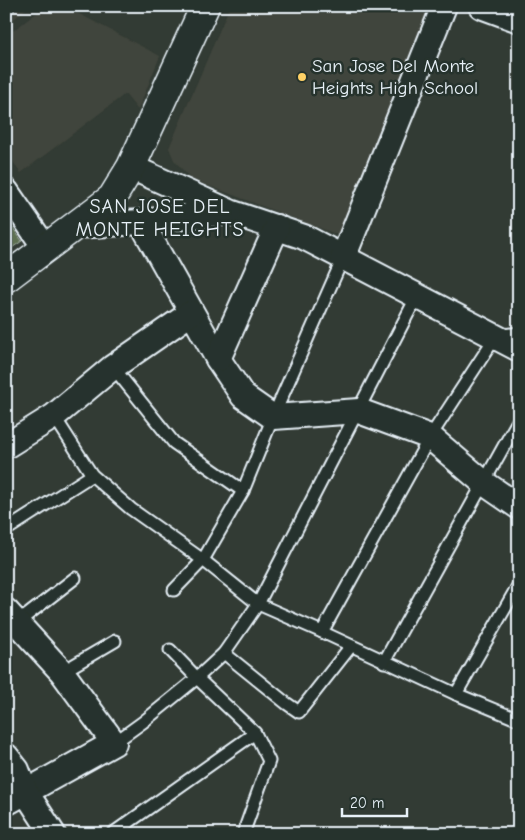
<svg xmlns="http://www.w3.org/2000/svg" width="525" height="840" viewBox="0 0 525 840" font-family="'Comic Neue',sans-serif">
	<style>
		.built { fill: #41453c }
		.green { fill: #5d6f51; stroke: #a2b0a4 }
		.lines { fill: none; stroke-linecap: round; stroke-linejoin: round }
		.service-casing { stroke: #e8f1f8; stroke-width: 15 }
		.minor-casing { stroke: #e8f1f8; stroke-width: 28 }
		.tertiary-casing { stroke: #e8f1f8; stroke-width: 31 }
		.path { stroke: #e8f1f8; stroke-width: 3; stroke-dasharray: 4 4; stroke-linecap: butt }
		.service { stroke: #26332d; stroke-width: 11 }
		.minor { stroke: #26332d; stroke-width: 24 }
		.tertiary { stroke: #26332d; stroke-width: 28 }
		.poi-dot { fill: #ffd166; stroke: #26332d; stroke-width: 2 }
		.labels { text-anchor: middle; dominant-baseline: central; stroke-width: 5; stroke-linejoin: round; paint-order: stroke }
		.poi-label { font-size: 19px; fill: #e8f1f8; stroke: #26332d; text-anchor: start }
		.neighbourhood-label { font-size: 20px; letter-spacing: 1px; fill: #e8f1f8; stroke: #26332d }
	</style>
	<rect width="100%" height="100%" fill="#323b34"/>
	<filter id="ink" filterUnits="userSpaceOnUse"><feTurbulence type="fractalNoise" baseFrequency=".02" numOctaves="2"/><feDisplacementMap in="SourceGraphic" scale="10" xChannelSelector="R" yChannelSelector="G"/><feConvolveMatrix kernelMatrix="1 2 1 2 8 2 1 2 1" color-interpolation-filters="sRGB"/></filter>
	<g filter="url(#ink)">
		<g class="built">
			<polygon points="6,6 29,6 6,26"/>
			<polygon points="46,6 64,6 160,56 138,110 125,94 21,173 6,152 6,36"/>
			<polygon points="230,6 434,6 341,236 191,179 174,160 169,148"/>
		</g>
		<polygon class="green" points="6,218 22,241 6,252"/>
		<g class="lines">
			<g class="service-casing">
				<g id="service">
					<polyline points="113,367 174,443 243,491"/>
					<polyline points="54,416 92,475 131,509 203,560 243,491 273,417 343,258"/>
					<polyline points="6,530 92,475"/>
					<polyline points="174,590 203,560 258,604 322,632 456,694 519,720"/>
					<polyline points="17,623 75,578"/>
					<polyline points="322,632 430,437 496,336 519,333"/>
					<polyline points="170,650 197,678 224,653 258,604 417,296"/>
					<polyline points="224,653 286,703 299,712 351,646"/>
					<polyline points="384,662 519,419"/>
					<polyline points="62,672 115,641"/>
					<polyline points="456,694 519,584"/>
					<polyline points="114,743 143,722 197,678 255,733 269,761 243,834"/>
					<polyline points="112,834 255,733"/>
				</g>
			</g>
			<g class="minor-casing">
				<g id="minor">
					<polyline points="481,6 519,20"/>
					<polyline points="131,167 230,212 304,237 519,349"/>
					<polyline points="6,191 46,249"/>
					<polyline points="141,222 218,359 243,396 273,417 359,411 430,437 484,483 519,507"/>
					<polyline points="76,226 141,222 229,212"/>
					<polyline points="343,258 444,6"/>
					<polyline points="218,359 277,227"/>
					<polyline points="6,446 54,416 113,367 191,313"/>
					<polyline points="6,611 62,672 114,743 6,803"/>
					<polyline points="6,756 17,770 25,791 53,834"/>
				</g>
			</g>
			<g class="tertiary-casing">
				<polyline id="tertiary" points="6,278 112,198 131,167 205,6"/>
			</g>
			<polyline class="path" points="6,17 17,6"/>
			<use href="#service" class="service"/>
			<use href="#minor" class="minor"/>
			<use href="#tertiary" class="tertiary"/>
		</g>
	</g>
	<circle class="poi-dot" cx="302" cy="77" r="5"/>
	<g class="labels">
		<g class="poi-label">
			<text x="312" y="66">San Jose Del Monte<tspan x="312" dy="22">Heights High School</tspan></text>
		</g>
		<g class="neighbourhood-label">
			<text x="160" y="206">SAN JOSE DEL<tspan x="160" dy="23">MONTE HEIGHTS</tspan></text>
		</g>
	</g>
	<rect width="525" height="840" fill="none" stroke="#26332d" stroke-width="25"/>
	<rect x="12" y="12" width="500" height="815" fill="none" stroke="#e8f1f8" stroke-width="2" filter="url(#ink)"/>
	<path d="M342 808v8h65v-8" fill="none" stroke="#e8f1f8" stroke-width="2.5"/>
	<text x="350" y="808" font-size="15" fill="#e8f1f8" stroke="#26332d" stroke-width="4" paint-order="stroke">20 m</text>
</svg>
